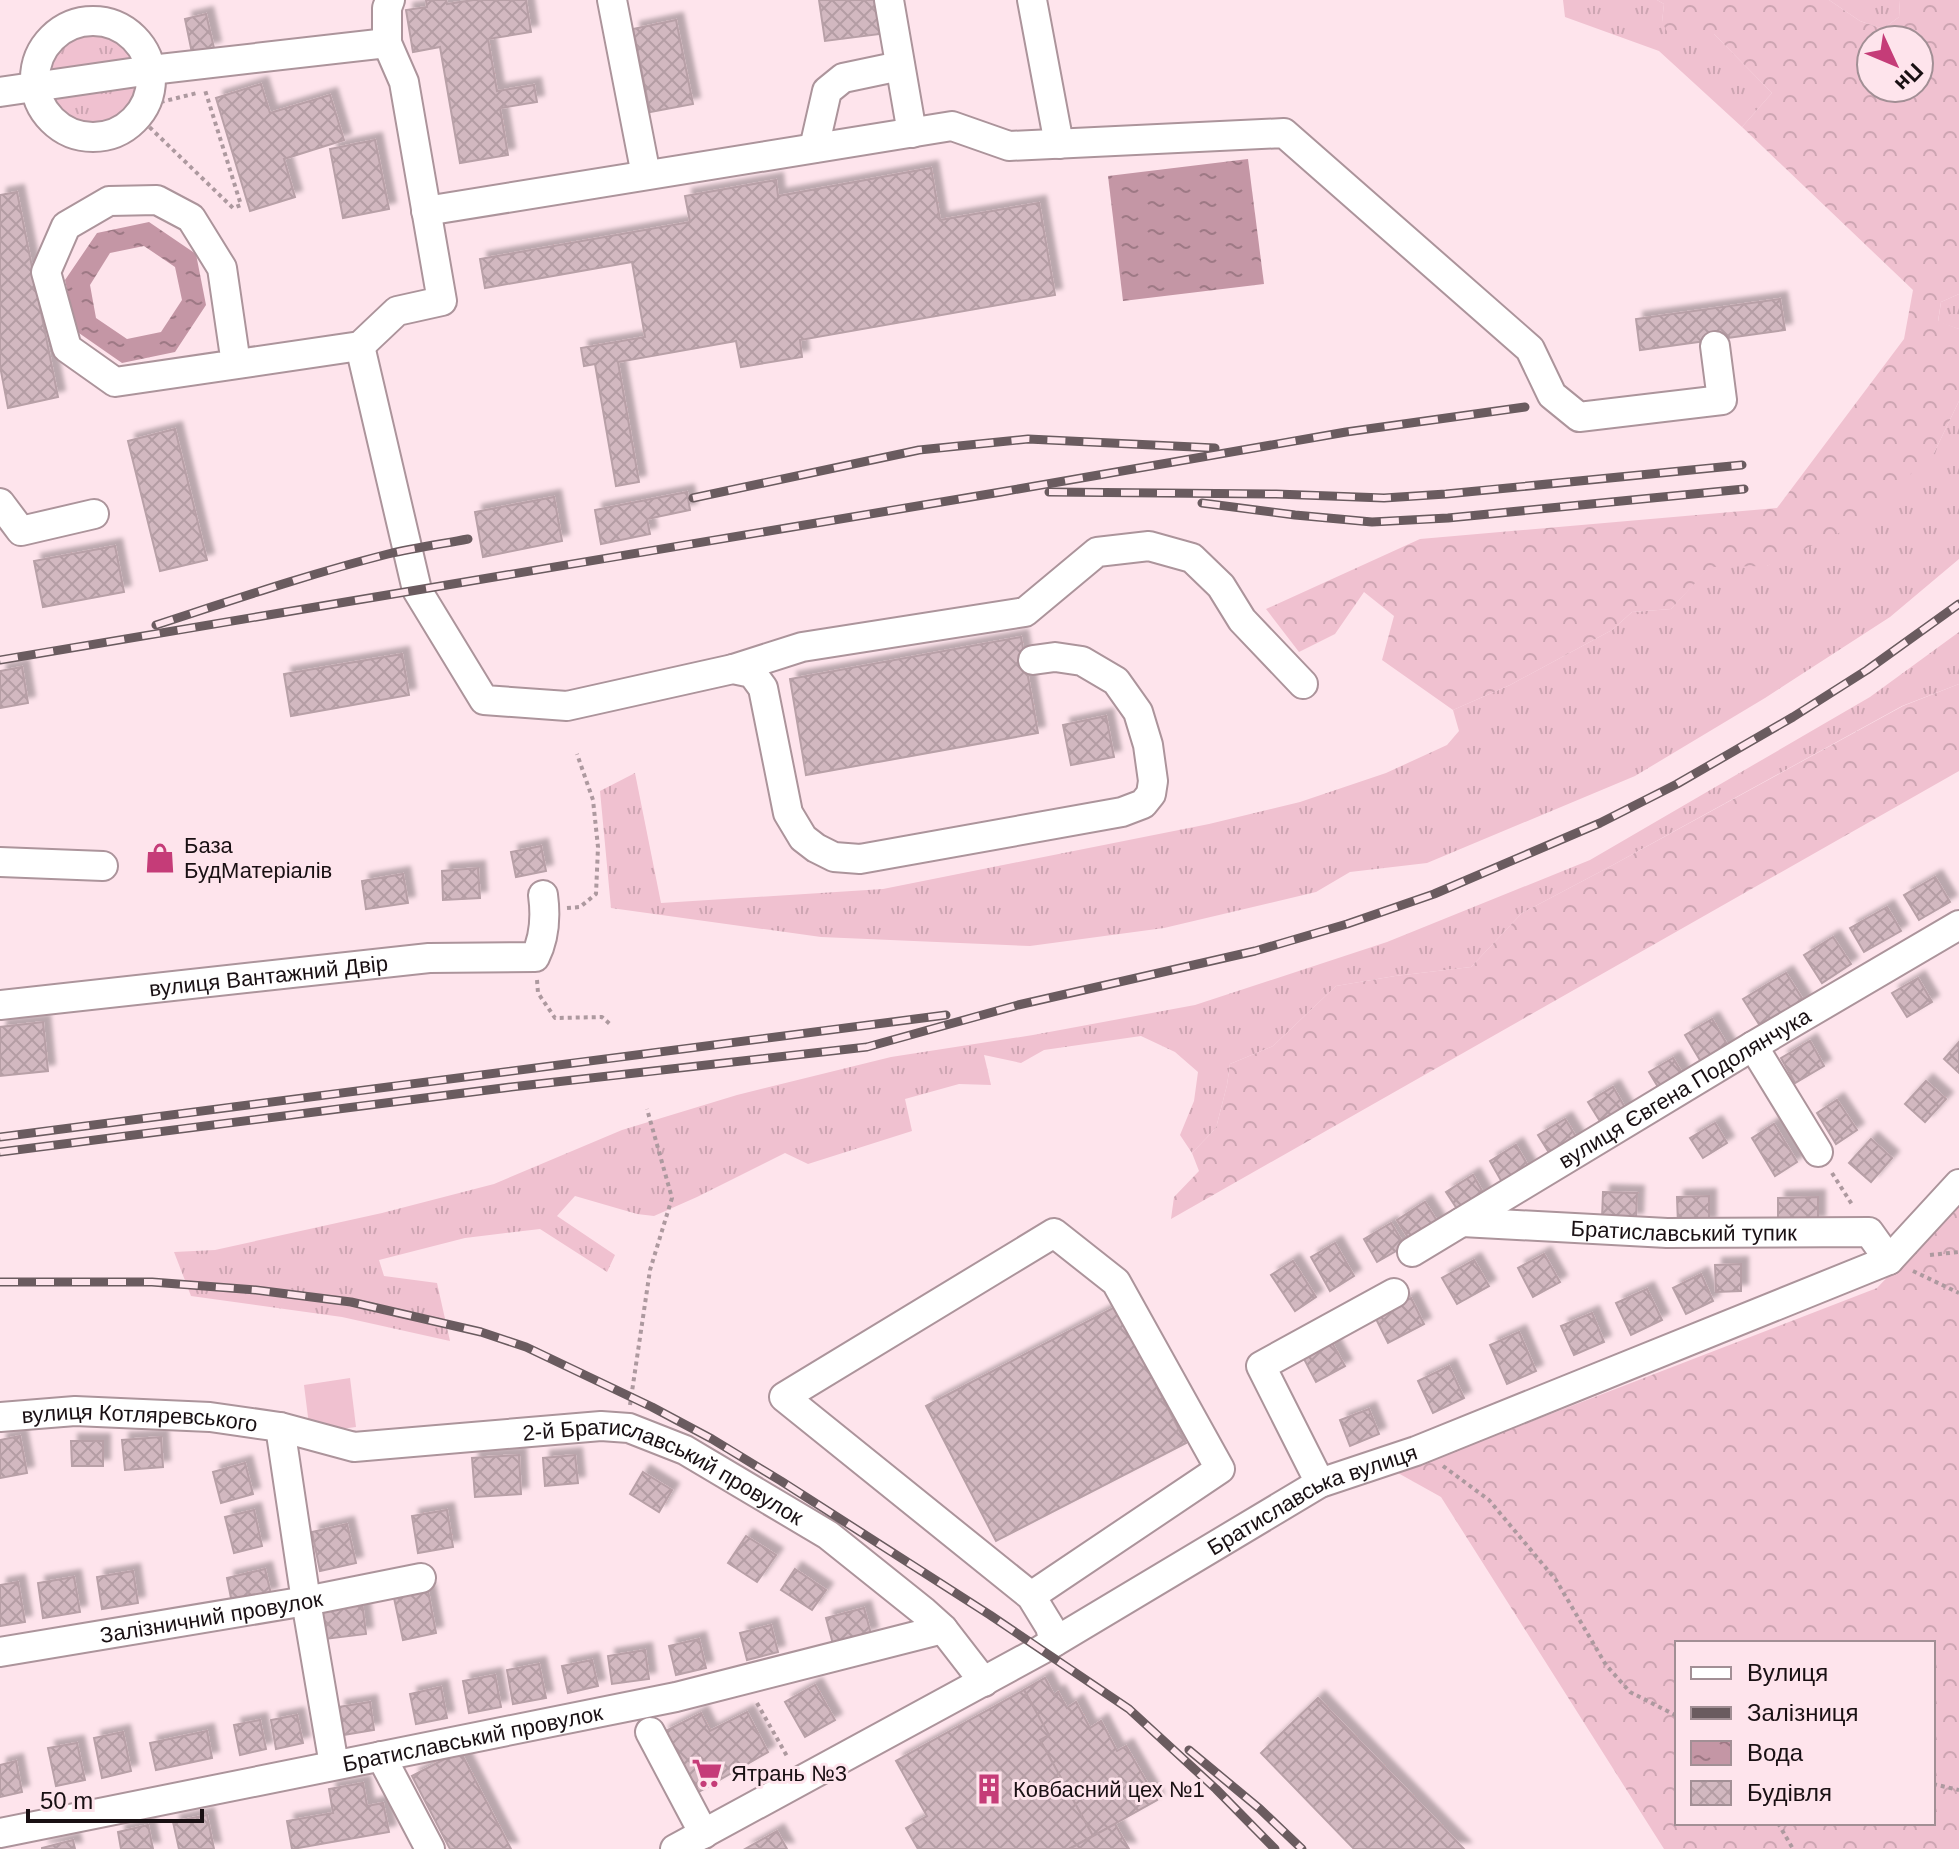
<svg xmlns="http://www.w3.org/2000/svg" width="1959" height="1849" viewBox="0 0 1959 1849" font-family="Arial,sans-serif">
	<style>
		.grass { fill: url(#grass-tufts) }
		.forest { fill: url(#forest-crowns); fill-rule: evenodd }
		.green { fill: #f0c1d0 }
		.water { fill: url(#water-ripples); fill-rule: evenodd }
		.building { fill: url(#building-cross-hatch); stroke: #b8a0a7; stroke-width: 2; filter: url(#shadow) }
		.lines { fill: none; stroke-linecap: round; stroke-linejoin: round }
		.minor-casing { stroke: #ac949b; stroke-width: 32 }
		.path { stroke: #ad999f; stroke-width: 4; stroke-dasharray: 4 4; stroke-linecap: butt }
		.minor { stroke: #fff; stroke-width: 28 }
		.rail-casing { stroke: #6a5b5f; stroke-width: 9 }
		.rail { stroke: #fee4ec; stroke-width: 6; stroke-dasharray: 18; stroke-linecap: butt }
		.labels { text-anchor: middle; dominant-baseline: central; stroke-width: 6; stroke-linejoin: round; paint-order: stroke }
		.poi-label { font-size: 22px; fill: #191013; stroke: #fee4ec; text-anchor: start }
		.street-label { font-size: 22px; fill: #191013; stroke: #fee4ec }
	</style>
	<defs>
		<pattern id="grass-tufts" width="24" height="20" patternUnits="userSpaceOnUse" patternTransform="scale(2)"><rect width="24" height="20" fill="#f0c1d0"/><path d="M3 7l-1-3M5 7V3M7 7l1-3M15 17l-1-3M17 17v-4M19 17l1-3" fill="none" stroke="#cda5b2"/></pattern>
		<pattern id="forest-crowns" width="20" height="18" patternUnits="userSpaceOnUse" patternTransform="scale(2)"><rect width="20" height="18" fill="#f0c1d0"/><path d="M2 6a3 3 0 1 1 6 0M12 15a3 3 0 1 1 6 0" fill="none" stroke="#cda5b2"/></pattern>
		<pattern id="water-ripples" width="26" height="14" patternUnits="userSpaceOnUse" patternTransform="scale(2)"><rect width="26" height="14" fill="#c496a5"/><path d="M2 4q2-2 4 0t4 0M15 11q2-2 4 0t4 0" fill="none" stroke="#9e7985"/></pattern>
		<pattern id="building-cross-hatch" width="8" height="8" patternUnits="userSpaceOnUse" patternTransform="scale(2)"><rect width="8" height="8" fill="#d2b8c0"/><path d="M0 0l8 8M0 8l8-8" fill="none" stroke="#b49da4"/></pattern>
		<filter id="shadow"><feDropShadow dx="7" dy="-7" stdDeviation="2" flood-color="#0004"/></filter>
	</defs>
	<rect width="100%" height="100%" fill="#fee4ec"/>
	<g class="grass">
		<polygon points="1563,0 1657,0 1664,4 1662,22 1714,34 1772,93 1742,127 1659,51 1565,17"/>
		<polygon points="1829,0 1900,0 1899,17 1883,29 1860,21"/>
		<path d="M90 33C109 35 122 41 133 57L48 72C54 50 67 37 90 33Z"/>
		<path d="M137 85C125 128 79 136 53 100Z"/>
		<polygon points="1959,294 1959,329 1938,322 1941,302"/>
		<polygon points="1959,401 1959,559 1890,617 1765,698 1635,776 1427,863 1350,872 1316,892 1164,928 1030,946 821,937 611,908 600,791 635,773 661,903 883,889 1209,824 1300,802 1386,773 1447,745 1459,731 1453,710 1510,685 1612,630 1632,612 1671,609 1710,566 1767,566 1934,453"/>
		<polygon points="1959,632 1959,684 1902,706 1611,866 1522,913 1471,967 1395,976 1336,986 1273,1046 1230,1064 1227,1085 1216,1128 1192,1153 1180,1135 1194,1101 1198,1072 1175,1052 1141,1036 1044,1050 1021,1063 984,1055 991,1085 959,1084 905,1099 912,1131 808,1164 785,1153 697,1197 654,1216 637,1214 575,1196 557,1216 615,1255 607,1272 540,1229 465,1238 379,1260 384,1276 437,1283 450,1341 342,1317 191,1296 174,1252 215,1250 382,1213 494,1184 622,1130 737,1095 891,1057 1033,1035 1195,1005 1387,942 1590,860 1870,697"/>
	</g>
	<g class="forest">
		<path d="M1657 0H1829L1860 21 1883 29 1899 17 1900 0H1959V294L1941 302 1938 321 1959 329V401L1934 453 1850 528 1767 566 1710 567 1671 609 1632 612 1612 630 1510 685 1453 710 1382 660 1394 616 1364 592 1335 634 1299 652 1266 609 1420 539 1777 508 1904 339 1913 290 1742 127 1772 93 1714 34 1673 43 1662 22 1664 4ZM1919 40V88H1871V40Z"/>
		<polygon points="1959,684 1959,771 1171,1219 1174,1197 1199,1171 1192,1153 1216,1128 1227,1085 1230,1064 1273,1046 1336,986 1395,976 1471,967 1522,913 1611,866 1903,706"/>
		<path d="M1959 1202V1849H1664L1441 1497 1398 1473 1877 1288ZM1677 1643H1933V1823H1677Z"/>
	</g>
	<polygon class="green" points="350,1378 356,1427 310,1433 304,1385"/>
	<g class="water">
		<polygon points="1248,159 1264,284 1123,301 1108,176"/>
		<path d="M149 222 196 254 206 305 175 352 122 363 76 331 65 280 97 233ZM144 246 175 267 182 300 161 332 127 339 96 318 90 285 110 253Z"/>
	</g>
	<g class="building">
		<polygon points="426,0 446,0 447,4 473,0 526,0 531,32 488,39 497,91 534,85 537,102 500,108 508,155 460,163 440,47 413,52 406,10 427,7"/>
		<polygon points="819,0 883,0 888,33 825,41"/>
		<polygon points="206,14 214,48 192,53 185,19"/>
		<polygon points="676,20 693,104 650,112 633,29"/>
		<polygon points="261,84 270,113 330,95 344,140 284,159 295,197 250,211 216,98"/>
		<polygon points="375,140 389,209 343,218 330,149"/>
		<polygon points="931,168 940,220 1039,203 1055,295 800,340 802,357 741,367 736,341 618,362 639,482 616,486 595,364 584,366 581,348 645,337 632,262 485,288 480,259 690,222 685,196 776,180 778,196"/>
		<polygon points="17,192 58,397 8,408 0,366 0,195"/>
		<polygon points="1780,299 1785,330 1640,350 1636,319"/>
		<polygon points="175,429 207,560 160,571 128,441"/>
		<polygon points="687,492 690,510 647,519 650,534 601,544 595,510"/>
		<polygon points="554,497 562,541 483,557 475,512"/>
		<polygon points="115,546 124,592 43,607 34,561"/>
		<polygon points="1021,637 1038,733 806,775 790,679"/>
		<polygon points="402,654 409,695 291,716 284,674"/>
		<polygon points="22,667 28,703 0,708 0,671"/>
		<polygon points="1106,716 1114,757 1071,765 1063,725"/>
		<polygon points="541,846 546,871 516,877 511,852"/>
		<polygon points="478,868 480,898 443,900 442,871"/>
		<polygon points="403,874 408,903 366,909 362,881"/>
		<polygon points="1935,877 1950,902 1919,920 1904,895"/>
		<polygon points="1887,907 1901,931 1864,952 1850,928"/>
		<polygon points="1833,937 1851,964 1822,983 1804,955"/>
		<polygon points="1786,973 1805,1003 1762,1029 1743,999"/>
		<polygon points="1918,978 1932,1002 1907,1017 1892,993"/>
		<polygon points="1712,1019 1731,1051 1704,1067 1685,1035"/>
		<polygon points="43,1022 48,1071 0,1076 0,1027"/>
		<polygon points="1810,1041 1824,1066 1795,1083 1781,1058"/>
		<polygon points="1959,1042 1959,1073 1944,1059"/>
		<polygon points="1673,1058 1685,1078 1661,1092 1649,1072"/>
		<polygon points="1926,1081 1946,1099 1925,1122 1905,1104"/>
		<polygon points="1613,1087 1627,1111 1603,1126 1588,1102"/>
		<polygon points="1837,1100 1857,1130 1836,1144 1817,1113"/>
		<polygon points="1565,1119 1578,1140 1551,1156 1538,1135"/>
		<polygon points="1715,1123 1727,1143 1703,1158 1690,1138"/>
		<polygon points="1774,1124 1797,1162 1775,1176 1752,1138"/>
		<polygon points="1871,1139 1892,1158 1871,1182 1849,1163"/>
		<polygon points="1516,1145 1530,1169 1503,1184 1490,1161"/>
		<polygon points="1473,1175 1485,1196 1459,1212 1446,1192"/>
		<polygon points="1603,1192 1637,1193 1636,1220 1602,1219"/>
		<polygon points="1709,1196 1709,1224 1678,1224 1677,1197"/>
		<polygon points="1818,1197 1818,1223 1778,1223 1778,1198"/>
		<polygon points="1425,1202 1439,1224 1411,1242 1397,1220"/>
		<polygon points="1391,1223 1405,1246 1377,1262 1364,1239"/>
		<polygon points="1335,1243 1354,1276 1330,1291 1311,1257"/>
		<polygon points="1544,1254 1560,1282 1533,1297 1518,1268"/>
		<polygon points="1474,1260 1489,1286 1457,1304 1442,1278"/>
		<polygon points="1293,1261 1316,1297 1295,1311 1271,1275"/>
		<polygon points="1741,1264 1741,1291 1716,1292 1715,1265"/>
		<polygon points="1701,1274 1713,1301 1686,1314 1673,1288"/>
		<polygon points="1647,1289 1662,1320 1631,1335 1616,1303"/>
		<polygon points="1411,1298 1424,1324 1388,1343 1375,1317"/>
		<polygon points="1115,1307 1186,1443 996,1541 926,1406"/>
		<polygon points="1592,1313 1604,1342 1574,1355 1561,1326"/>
		<polygon points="1519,1332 1536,1371 1507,1384 1490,1345"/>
		<polygon points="1332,1343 1345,1366 1316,1382 1304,1359"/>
		<polygon points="1449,1366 1464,1398 1433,1413 1418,1381"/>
		<polygon points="1369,1409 1379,1434 1350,1446 1340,1420"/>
		<polygon points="20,1436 27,1473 0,1478 0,1440"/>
		<polygon points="161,1437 163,1467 125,1470 122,1440"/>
		<polygon points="71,1441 103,1441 103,1466 72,1466"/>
		<polygon points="519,1455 521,1494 475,1497 472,1458"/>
		<polygon points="575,1455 578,1483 545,1486 543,1458"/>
		<polygon points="245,1463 253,1494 221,1503 213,1472"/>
		<polygon points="643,1472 672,1490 659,1512 630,1494"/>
		<polygon points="254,1510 262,1546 234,1553 225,1517"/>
		<polygon points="447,1510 453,1547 418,1553 412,1516"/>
		<polygon points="347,1524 356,1563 320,1571 312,1532"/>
		<polygon points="746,1536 776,1555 757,1582 728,1563"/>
		<polygon points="265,1569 271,1594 232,1603 227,1578"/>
		<polygon points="795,1569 826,1590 812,1610 781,1590"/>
		<polygon points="133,1571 138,1603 102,1609 97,1577"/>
		<polygon points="74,1577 80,1612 43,1618 38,1583"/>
		<polygon points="18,1582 25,1622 0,1626 0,1585"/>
		<polygon points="428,1591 436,1633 403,1640 394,1598"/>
		<polygon points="362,1602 366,1634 325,1639 321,1608"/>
		<polygon points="864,1608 871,1634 833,1644 826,1618"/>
		<polygon points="771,1625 778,1652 747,1660 740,1633"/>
		<polygon points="699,1639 706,1668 676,1675 669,1646"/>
		<polygon points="645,1650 649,1679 612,1684 608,1656"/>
		<polygon points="592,1660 598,1686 568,1693 562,1666"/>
		<polygon points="539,1664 546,1698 513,1704 507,1670"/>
		<polygon points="495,1675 501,1707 469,1713 463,1681"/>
		<polygon points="1045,1678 1054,1695 1058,1692 1067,1708 1076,1702 1090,1728 1101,1721 1117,1751 1126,1746 1157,1800 1093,1836 1040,1740 1049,1735 1024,1690"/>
		<polygon points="815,1685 835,1720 805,1737 785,1702"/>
		<polygon points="441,1687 447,1718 416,1724 410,1694"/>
		<polygon points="1024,1690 1049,1735 1040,1740 1093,1836 1069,1849 918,1849 906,1828 927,1816 896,1761"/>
		<polygon points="1318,1698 1464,1849 1354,1849 1261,1753"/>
		<polygon points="370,1702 374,1730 343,1735 338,1707"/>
		<polygon points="747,1712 768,1752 695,1794 662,1733 701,1713 710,1731"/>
		<polygon points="297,1715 303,1743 276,1749 271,1720"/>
		<polygon points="260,1720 266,1749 240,1755 234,1725"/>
		<polygon points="207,1731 212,1758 156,1770 150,1743"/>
		<polygon points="123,1732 131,1771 102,1778 94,1738"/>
		<polygon points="77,1743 85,1780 56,1786 48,1748"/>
		<polygon points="460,1751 511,1849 450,1849 412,1776"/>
		<polygon points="16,1761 22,1792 0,1797 0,1765"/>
		<polygon points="363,1783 367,1806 383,1803 389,1832 292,1849 287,1821 333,1813 329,1789"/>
		<polygon points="207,1815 214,1849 179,1849 173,1822"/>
		<polygon points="1115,1824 1129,1849 1069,1849 1093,1836"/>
		<polygon points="148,1825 153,1849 121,1849 118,1832"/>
		<polygon points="777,1831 787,1849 745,1849"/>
		<polygon points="73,1840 75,1849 42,1849 42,1848"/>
	</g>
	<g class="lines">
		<g class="minor-casing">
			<g id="minor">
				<polyline points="612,0 646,175"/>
				<polyline points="889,0 912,133"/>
				<polyline points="1032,0 1059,144"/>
				<circle cx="93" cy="79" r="58"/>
				<polyline points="387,43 387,8 390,0"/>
				<polyline points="0,92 151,70 387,43 404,82 442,301 397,311 360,346 115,382 67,348 46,272 66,226 109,201 157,200 191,218 222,268 236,364"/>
				<polyline points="814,148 827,91 843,78 900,66"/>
				<polyline points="426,211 952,126 1009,146 1284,133 1530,349 1552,395 1579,417 1722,400 1715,346"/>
				<polyline points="360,346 417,590 484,700 567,706 733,669 752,673 763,688 788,813 803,838 816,848 834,857 860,859 1122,812 1143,804 1151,794 1153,781 1148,745 1138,712 1116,681 1082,661 1055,657 1033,660"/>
				<polyline points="0,503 21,531 94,514"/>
				<polyline points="733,669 802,647 1025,612 1097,552 1149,546 1192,558 1221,586 1242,620 1303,684"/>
				<polyline points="0,862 103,866"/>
				<path id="s1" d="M0 1005 429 958 535 957C545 937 546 917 543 895"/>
				<polyline points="1753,1046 1818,1152"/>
				<path id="s2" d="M1462 1222 1667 1233 1869 1232 1889 1260"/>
				<path id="s3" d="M1412 1252 1753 1046 1959 925"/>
				<path id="s4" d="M0 1417 75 1411 210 1417 280 1427 354 1447 601 1426 629 1428 685 1450 828 1535 923 1611 943 1629 984 1682"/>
				<polyline points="280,1427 306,1601 334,1765"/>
				<polyline points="1320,1483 1261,1366 1394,1293"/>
				<polyline points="1031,1596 1220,1469 1116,1282 1054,1233 784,1397 1031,1596 1050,1627 1054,1642"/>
				<path id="s5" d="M0 1652 306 1601 421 1578"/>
				<polyline points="650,1732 704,1834"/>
				<polyline points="381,1756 430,1849"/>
				<path id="s6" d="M0 1833 676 1697 943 1629"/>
				<path id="s7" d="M675 1849 1041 1650 1320 1483 1416 1451 1889 1260 1959 1184"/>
			</g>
		</g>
		<g class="path">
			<polyline points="145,106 197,93"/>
			<polyline points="138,116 233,208 241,205 205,90"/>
			<polyline points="567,908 580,907 596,894 598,847 593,800 577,754"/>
			<polyline points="537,980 538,993 555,1018 602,1017 611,1025"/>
			<polyline points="1832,1173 1853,1206"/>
			<polyline points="1930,1255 1959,1252"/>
			<polyline points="1913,1271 1959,1293"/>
			<polyline points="630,1405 650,1270 672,1198 647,1109"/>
			<polyline points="1443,1466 1489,1500 1556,1580 1606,1665 1630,1692 1677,1716"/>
			<polyline points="757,1703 788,1758"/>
			<polyline points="1933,1784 1959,1790"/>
			<polyline points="1778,1823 1793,1849"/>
		</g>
		<use href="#minor" class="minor"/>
		<g class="rail-casing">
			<g id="rail">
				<polyline points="1049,492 1276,494 1384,498 1446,494 1742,465"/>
				<polyline points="693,498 919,450 1028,439 1215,448"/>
				<polyline points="1202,503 1295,515 1372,522 1448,518 1744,489"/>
				<path d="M156 625C233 600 309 574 388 554 414 548 441 544 468 539"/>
				<polyline points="0,660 1001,492 1346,432 1525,407"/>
				<polyline points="0,1137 946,1015"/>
				<polyline points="0,1152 511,1087 867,1047 1018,1005 1255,951 1347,924 1434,894 1600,823 1677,784 1793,717 1867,670 1959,604"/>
				<polyline points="0,1282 152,1282 256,1290 351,1302 481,1332 526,1347 652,1407 712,1439 781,1481 990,1615 1129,1709 1216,1789 1275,1849"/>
				<polyline points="1189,1750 1260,1809 1302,1849"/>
			</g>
		</g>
		<use href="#rail" class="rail"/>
	</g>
	<defs>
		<g id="shop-bare" transform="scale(2.4)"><path d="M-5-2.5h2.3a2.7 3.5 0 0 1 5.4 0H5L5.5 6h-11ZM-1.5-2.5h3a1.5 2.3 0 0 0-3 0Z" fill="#c53c78" stroke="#fee4ec" stroke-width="2.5" paint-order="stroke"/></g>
		<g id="supermarket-bare" transform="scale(2.4)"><path d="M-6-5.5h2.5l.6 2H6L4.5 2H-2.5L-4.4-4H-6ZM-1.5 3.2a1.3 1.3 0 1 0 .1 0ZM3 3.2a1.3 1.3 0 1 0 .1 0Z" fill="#c53c78" stroke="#fee4ec" stroke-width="2.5" paint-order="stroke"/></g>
		<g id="building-bare" transform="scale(2.4)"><path d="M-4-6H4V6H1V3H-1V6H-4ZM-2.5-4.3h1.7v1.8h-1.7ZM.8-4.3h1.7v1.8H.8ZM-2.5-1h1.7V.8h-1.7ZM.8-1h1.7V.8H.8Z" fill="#c53c78" stroke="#fee4ec" stroke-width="2.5" paint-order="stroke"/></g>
	</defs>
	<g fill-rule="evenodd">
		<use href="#shop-bare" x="160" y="858"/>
		<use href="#supermarket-bare" x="707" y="1773"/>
		<use href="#building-bare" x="989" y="1789"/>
	</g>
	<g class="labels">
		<g class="poi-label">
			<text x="184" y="845">База<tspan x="184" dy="25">БудМатеріалів</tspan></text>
			<text x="731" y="1773">Ятрань №3</text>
			<text x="1013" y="1789">Ковбасний цех №1</text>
		</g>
		<g class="street-label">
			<text stroke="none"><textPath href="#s1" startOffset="270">вулиця Вантажний Двір</textPath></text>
			<text stroke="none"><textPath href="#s3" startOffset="318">вулиця Євгена Подолянчука</textPath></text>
			<text stroke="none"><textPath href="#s2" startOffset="222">Братиславський тупик</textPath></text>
			<text stroke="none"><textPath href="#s4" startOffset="140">вулиця Котляревського</textPath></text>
			<text stroke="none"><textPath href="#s4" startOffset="678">2-й Братиславський провулок</textPath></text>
			<text stroke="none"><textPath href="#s7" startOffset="728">Братиславська вулиця</textPath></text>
			<text stroke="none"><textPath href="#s5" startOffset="214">Залізничний провулок</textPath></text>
			<text stroke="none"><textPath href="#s6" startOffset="482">Братиславський провулок</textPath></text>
		</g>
	</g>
	<rect x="1675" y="1641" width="260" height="184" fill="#fee4ec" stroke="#a28f95" stroke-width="2"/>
	<rect x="1691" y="1667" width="40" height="12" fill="#ffffff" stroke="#a28f95" stroke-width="2"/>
	<text x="1747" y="1681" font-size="24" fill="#191013">Вулиця</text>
	<rect x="1691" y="1707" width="40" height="12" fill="#6a5b5f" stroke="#a28f95" stroke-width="2"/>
	<text x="1747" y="1721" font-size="24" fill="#191013">Залізниця</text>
	<rect x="1691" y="1741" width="40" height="24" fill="url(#water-ripples)" stroke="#a28f95" stroke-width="2"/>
	<text x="1747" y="1761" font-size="24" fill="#191013">Вода</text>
	<rect x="1691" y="1781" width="40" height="24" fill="url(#building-cross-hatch)" stroke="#a28f95" stroke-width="2"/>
	<text x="1747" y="1801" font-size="24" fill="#191013">Будівля</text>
	<g transform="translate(1895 64) rotate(134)"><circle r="38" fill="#fee4ec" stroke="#a28f95" stroke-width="2"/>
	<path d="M0-6L14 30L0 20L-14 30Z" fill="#c53c78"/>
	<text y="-12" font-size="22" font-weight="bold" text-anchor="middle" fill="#191013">Пн</text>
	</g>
	<path d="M28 1809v12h174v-12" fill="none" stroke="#191013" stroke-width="4"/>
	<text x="40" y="1809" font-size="24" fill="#191013" stroke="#fee4ec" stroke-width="6" paint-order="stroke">50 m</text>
</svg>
